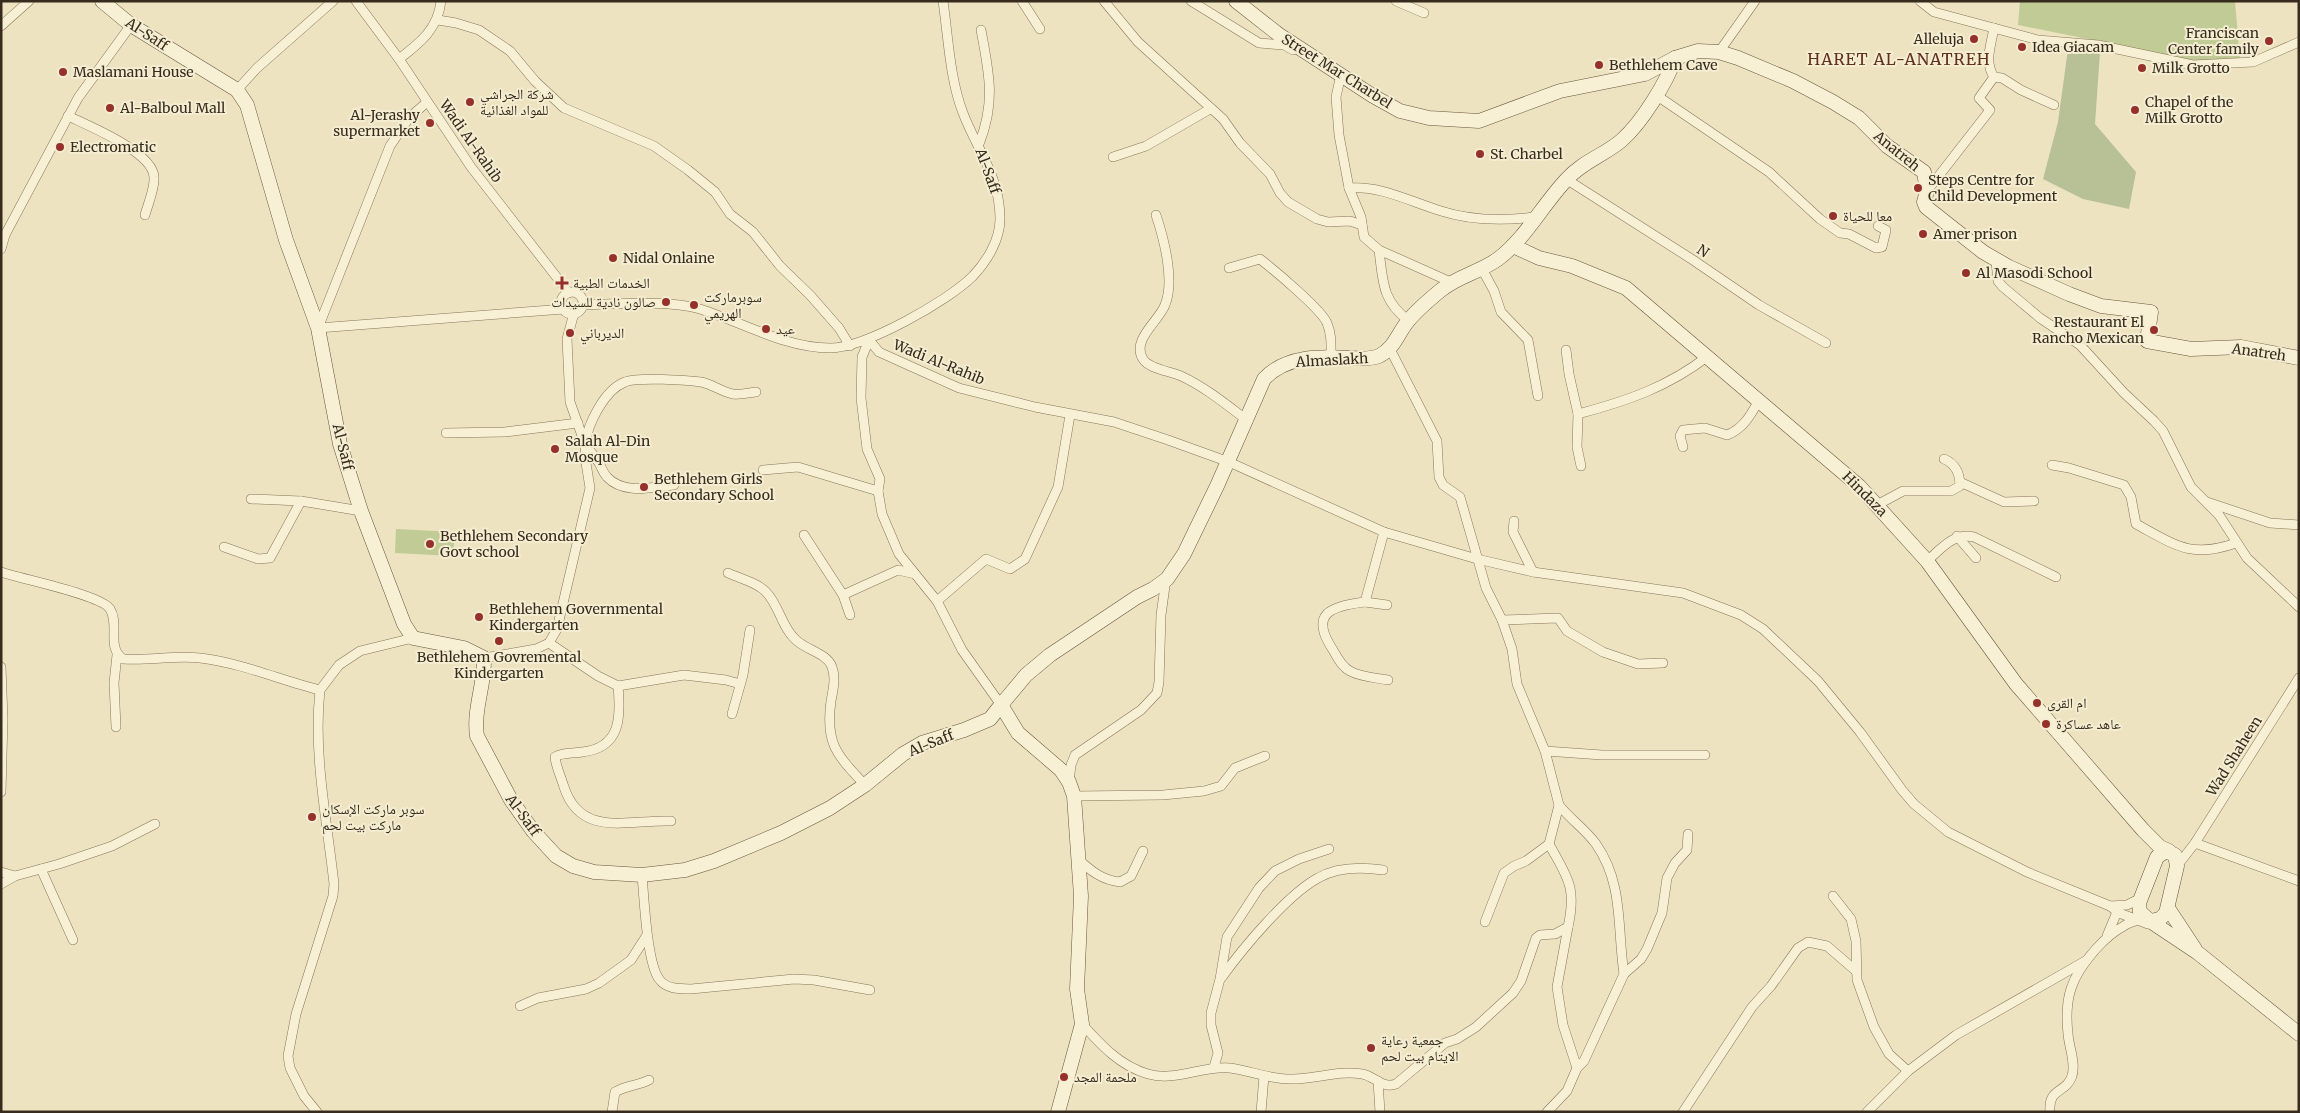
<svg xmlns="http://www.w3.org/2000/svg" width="2300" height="1113" viewBox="0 0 2300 1113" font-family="Merriweather,'Noto Naskh Arabic',serif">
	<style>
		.green { fill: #c1cb95 }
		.cemetery { fill: #b8c095 }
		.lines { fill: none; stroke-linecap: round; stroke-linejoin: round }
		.street-casing { stroke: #877459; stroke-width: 10 }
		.secondary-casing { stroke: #68553c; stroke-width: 15 }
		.street { stroke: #f8f0d4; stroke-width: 9 }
		.secondary { stroke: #f8f0d4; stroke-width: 14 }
		.poi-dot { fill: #95302a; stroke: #f5edd1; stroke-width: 2 }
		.labels { text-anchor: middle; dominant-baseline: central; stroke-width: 4; stroke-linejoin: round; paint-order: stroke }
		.poi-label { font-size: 14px; fill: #362b1d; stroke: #f5edd1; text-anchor: start }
		.street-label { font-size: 14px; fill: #362b1d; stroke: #f5edd1 }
		.quarter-label { font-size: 16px; letter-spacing: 1px; fill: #62301d; stroke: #f5edd1 }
	</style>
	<rect width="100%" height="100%" fill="#ede3c1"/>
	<g class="green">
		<polygon points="2020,1 2235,1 2240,61 2196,61 2018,25"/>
		<polygon points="396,529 455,532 453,556 395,553"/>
	</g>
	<polygon class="cemetery" points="2068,49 2100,52 2095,124 2136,172 2129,209 2083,199 2043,179 2058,122"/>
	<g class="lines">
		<g class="street-casing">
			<g id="street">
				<polyline points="356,1 399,59 471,167 569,293"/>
				<polyline points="1022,1 1040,29"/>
				<polyline points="1104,1 1138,42 1223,119 1240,143 1270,174 1280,193 1288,202 1317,219 1328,222 1350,221 1362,225"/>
				<polyline points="1191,1 1259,43 1284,45 1293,50"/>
				<polyline points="1396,1 1424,13"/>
				<polyline points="1920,1 1934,12 2038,40 2098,45 2193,65 2253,62 2299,42"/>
				<polyline points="438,20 456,23 479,30 510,51 535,81 564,108 654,146 688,170 715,192 730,214 753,232 780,266 810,295 839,328 850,346"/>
				<polyline points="1,26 29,1"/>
				<path d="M1994 28C1991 45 1984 62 1994 77L2002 78 2021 90 2054 105"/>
				<polyline points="1719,52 1755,1"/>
				<path d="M399 59C420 43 438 29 441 1"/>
				<path d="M1341 74 1336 97 1339 135 1349 188 1361 217 1364 237 1379 250C1383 282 1382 301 1409 321"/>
				<polyline points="237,90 257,68 333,1"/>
				<polyline points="1656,95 1769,172 1820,219 1840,233 1849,234 1876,248 1882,247 1886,230 1878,226"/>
				<polyline points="427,102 409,118 390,146 318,328 564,309"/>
				<path d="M68 116C89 126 153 152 154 177 155 188 148 204 145 215"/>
				<path d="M979 144C996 102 989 73 981 30"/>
				<polyline points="1113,157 1146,146 1210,109"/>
				<polyline points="1566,179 1693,260 1759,305 1826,343"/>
				<path d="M1349 188C1380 185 1411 202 1441 211 1472 221 1503 221 1535 217"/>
				<polyline points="1927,191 1990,110 1979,98 1994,77"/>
				<path d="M1156 215C1164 239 1175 281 1165 305 1159 321 1131 340 1143 359 1149 369 1170 371 1181 376 1205 387 1227 405 1248 421"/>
				<polyline points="1,249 5,235 78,98 131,25"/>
				<polyline points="1379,250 1453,283"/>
				<polyline points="1996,261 1998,281 2003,287 2040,318 2080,345 2124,393 2154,421 2163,431 2191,487 2219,515 2247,558 2299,607"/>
				<path d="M1229 268 1260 259C1274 270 1321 309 1327 323 1332 335 1331 346 1331 358"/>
				<polyline points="1482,269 1494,291 1501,312 1528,340 1538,396"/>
				<circle cx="572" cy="303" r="11"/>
				<path d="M583 305C617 304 668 300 700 309 742 322 785 348 830 348 865 348 948 301 973 276 987 261 1000 240 1000 219 1000 176 977 150 963 113 950 80 948 36 943 1"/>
				<polyline points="869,340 879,352 959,388 1035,407 1114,422 1168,440 1229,462 1384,532 1477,559 1533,572 1683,593 1741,615 1763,629 1818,681 1860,732 1902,790 1914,804 1948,832 2027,872 2110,906 2127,905 2141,898"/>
				<polyline points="869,340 862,357 861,398 867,449 880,479 878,491 882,514 899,554 937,601 962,650 1001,705"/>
				<polyline points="1390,349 1437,441 1439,477 1443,485 1460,497 1486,588 1502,620 1512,649 1517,684 1545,751 1559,805 1549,844 1526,861 1514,866 1504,873 1485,922"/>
				<polyline points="1566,350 1569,374 1578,414 1577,447 1581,466"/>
				<path d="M1578 414C1627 401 1668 387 1708 356"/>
				<polyline points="446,433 505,432 578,423"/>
				<path d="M1683 447 1680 436 1683 430 1705 428 1727 435C1743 429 1751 415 1759 400"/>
				<path d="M2052 465 2069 468 2124 485 2131 497 2136 524C2175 545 2191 559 2236 543"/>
				<polyline points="763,470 798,467 878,491"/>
				<polyline points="1960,482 2004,502 2034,501"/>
				<path d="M674 485C652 487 624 495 607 477 603 473 602 468 599 463 595 457 590 451 585 444 588 424 604 390 625 382 637 377 687 380 701 382 712 384 722 392 733 394 740 395 748 393 756 392"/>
				<polyline points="251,499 301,501 361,511"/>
				<polyline points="2207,502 2270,523 2299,525"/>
				<path d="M1877 505 1903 491H1951L1960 486C1960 474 1956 464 1944 459"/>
				<polyline points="1514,521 1513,532 1533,572"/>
				<path d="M1384 532 1365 602C1330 606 1309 614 1333 650 1337 657 1342 667 1350 671 1360 677 1377 678 1388 680"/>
				<polyline points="804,535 843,595 850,615"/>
				<polyline points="1957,536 1976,558"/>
				<polyline points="224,547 258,559 270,558 301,501"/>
				<path d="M1927 561C1941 549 1954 532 1974 537L2056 577"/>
				<path d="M1 572C21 579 102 595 110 609 120 625 106 647 123 659 149 661 175 655 200 658 242 663 280 680 320 690L339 665 360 651 413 638"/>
				<path d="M728 573C739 578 758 583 766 592 779 605 782 628 796 640 806 650 827 653 832 667 836 678 833 690 831 701 825 744 837 755 865 785"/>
				<polyline points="843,595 898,570 915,574"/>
				<polyline points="937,601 986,559 1010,569 1025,559 1058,487 1070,415"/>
				<polyline points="1365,602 1387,605"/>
				<polyline points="1502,620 1558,618 1567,631 1603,652 1638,664 1663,663"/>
				<polyline points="549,643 598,676 618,686 684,675 726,680 740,684"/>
				<polyline points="484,658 536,649 549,643 557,629 590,488 586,463 585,444 570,402 567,339 574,313"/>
				<polyline points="1,667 3,719 1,792"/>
				<path d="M618 686C621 717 621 748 582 752 572 754 564 752 555 757 556 767 561 777 564 787 581 839 630 819 671 821"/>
				<polyline points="732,714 743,675 750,630"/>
				<polyline points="116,727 114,683 117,655"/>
				<polyline points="1545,751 1602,755 1705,755"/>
				<polyline points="1069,782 1071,765 1075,755 1141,710 1157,693 1159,682 1161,615 1166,579"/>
				<polyline points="1074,796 1163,795 1204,791 1221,786 1235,768 1265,756"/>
				<path d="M1559 805C1570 819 1585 829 1596 844 1624 884 1617 929 1624 974"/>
				<polyline points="2195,843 2299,881"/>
				<path d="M1078 859C1091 871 1102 880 1120 882L1131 876 1143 851"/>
				<polyline points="2177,866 2195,843 2299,678"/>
				<polyline points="41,869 73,940"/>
				<polyline points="1,872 15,876 59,864 112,846 155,824"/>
				<path d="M642 875C644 897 647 963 659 979 666 989 679 989 691 989L794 979 814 980 870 990"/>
				<polyline points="1,884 15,876"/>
				<polyline points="1833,896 1851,919 1856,941 1857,980 1874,1027 1889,1054 1908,1071"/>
				<polyline points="2110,906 2119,913 2138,920"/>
				<polyline points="1568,927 1557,987 1563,1025 1577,1068"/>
				<polyline points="2107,936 2119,907"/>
				<path d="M1222 977C1243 948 1287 895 1318 878 1337 867 1362 867 1383 870"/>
				<polyline points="520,1006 538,998 586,989 599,983 631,960 647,935"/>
				<path d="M1082 1024C1101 1045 1120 1066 1148 1074 1176 1082 1203 1065 1230 1068 1252 1071 1271 1080 1293 1079 1316 1079 1339 1070 1362 1074 1375 1076 1382 1089 1396 1084L1445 1043 1457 1039 1476 1027 1513 993 1521 981 1536 938 1540 935 1555 934 1568 927C1577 886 1567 877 1549 844"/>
				<polyline points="1214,1067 1218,1053 1211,1025 1211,1013 1220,979 1227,937 1259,888 1275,871 1299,859 1329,849"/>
				<polyline points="1378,1081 1380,1112"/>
				<path d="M317 1112 304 1096 290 1068 288 1056 296 1014 333 896 334 884C327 820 313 754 320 690"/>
				<path d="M612 1112 615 1092C627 1085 637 1086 649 1080"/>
				<polyline points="1261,1112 1264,1076"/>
				<polyline points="1547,1112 1567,1091 1577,1068 1584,1061 1624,974 1641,959 1647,949 1662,913 1667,878 1675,863 1687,850 1688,834"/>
				<polyline points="1683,1112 1752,1007 1771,986 1798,948 1808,942 1827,946 1856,971"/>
				<polyline points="1867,1112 1908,1071 1956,1035 2087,960"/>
				<path d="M2050 1112C2048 1087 2066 1094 2072 1076 2076 1063 2069 1047 2068 1034 2064 998 2071 977 2095 950 2103 941 2112 932 2124 926 2128 923 2133 922 2138 920L2148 924"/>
			</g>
		</g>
		<g class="secondary-casing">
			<g id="secondary">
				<path d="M102 1 131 25 237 90 247 105 286 240 318 328 340 444 361 511 404 624 413 638 464 648 484 658C485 684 473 710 477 736L511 800 533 831 556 856 573 866 594 872 642 875 685 870 714 861 781 833 830 808 865 785 903 754 922 743 964 730 990 719 1001 705 1018 733 1061 770 1069 782 1074 796 1081 896 1077 989 1082 1024 1058 1112"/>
				<polyline points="1236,1 1278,34 1373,96 1400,111 1429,118 1479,121 1560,91 1645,74 1675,58 1698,51 1719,52 1738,58 1793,81 1833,102 1859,118 1887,146 1924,172 1927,191 1924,202 1926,207 1983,252 2009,267 2069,294 2101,306 2151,312 2147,341 2191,349 2241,347 2299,358"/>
				<polyline points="1513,246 1539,258 1572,266 1626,288 1859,486 1927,561 2016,684 2143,830 2160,847 2169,851"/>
				<path d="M1001 705 1026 675 1050 655 1137 597 1153 589 1167 579 1184 554 1217 486 1264 379C1285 356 1320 356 1349 358 1359 358 1370 360 1379 356 1394 349 1398 333 1408 321 1417 310 1430 299 1441 290 1458 276 1480 272 1498 259 1526 238 1543 204 1567 179 1583 161 1605 155 1622 140 1642 122 1667 82 1675 58"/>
				<polygon points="2166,851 2175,855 2177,866 2166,913 2160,919 2150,921 2140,912 2139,903 2157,857"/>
				<polyline points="2168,908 2195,949"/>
				<polyline points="2150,921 2198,953 2299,1034"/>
			</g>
		</g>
		<use href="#street" class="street"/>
		<use href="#secondary" class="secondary"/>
	</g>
	<g class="poi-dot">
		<circle cx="1974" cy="39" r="5"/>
		<circle cx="2269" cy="41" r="5"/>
		<circle cx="2022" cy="47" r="5"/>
		<circle cx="1599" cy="65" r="5"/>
		<circle cx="2142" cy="68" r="5"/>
		<circle cx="63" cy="72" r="5"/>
		<circle cx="470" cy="102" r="5"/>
		<circle cx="110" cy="108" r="5"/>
		<circle cx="2135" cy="110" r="5"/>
		<circle cx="430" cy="123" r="5"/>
		<circle cx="60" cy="147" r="5"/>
		<circle cx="1480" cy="154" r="5"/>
		<circle cx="1918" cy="188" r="5"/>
		<circle cx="1833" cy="216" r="5"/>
		<circle cx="1923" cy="234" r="5"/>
		<circle cx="613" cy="258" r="5"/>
		<circle cx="1966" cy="273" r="5"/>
		<path d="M559.5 275.5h5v5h5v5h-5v5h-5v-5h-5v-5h5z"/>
		<circle cx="666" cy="302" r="5"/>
		<circle cx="694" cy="305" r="5"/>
		<circle cx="766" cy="329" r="5"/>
		<circle cx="2154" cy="330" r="5"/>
		<circle cx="570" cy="333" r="5"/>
		<circle cx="555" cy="449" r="5"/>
		<circle cx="644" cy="487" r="5"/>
		<circle cx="430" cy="544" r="5"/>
		<circle cx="479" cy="617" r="5"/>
		<circle cx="499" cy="641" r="5"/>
		<circle cx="2037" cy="703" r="5"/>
		<circle cx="2046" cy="724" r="5"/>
		<circle cx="312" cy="817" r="5"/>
		<circle cx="1371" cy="1048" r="5"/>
		<circle cx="1064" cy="1077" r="5"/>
	</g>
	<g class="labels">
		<g class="poi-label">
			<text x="2259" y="33" text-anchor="end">Franciscan<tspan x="2259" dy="16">Center family</tspan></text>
			<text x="1964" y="39" text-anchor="end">Alleluja</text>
			<text x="2032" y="47">Idea Giacam</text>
			<text x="1609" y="65">Bethlehem Cave</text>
			<text x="2152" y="68">Milk Grotto</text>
			<text x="73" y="72">Maslamani House</text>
			<text x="480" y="94">شركة الجراشي<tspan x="480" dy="16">للمواد الغذائية</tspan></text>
			<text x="2145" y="102">Chapel of the<tspan x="2145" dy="16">Milk Grotto</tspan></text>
			<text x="120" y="108">Al-Balboul Mall</text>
			<text x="420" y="115" text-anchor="end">Al-Jerashy<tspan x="420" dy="16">supermarket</tspan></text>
			<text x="70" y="147">Electromatic</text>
			<text x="1490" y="154">St. Charbel</text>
			<text x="1928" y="180">Steps Centre for<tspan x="1928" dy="16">Child Development</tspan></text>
			<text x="1843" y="216">معا للحياة</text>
			<text x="1933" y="234">Amer prison</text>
			<text x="623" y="258">Nidal Onlaine</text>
			<text x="1976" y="273">Al Masodi School</text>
			<text x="573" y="283">الخدمات الطبية</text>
			<text x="704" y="297">سوبرماركت<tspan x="704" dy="16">الهريمي</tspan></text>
			<text x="656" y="302" text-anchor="end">صالون نادية للسيدات</text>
			<text x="2144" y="322" text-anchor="end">Restaurant El<tspan x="2144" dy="16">Rancho Mexican</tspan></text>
			<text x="776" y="329">عيد</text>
			<text x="580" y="333">الديرباني</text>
			<text x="565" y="441">Salah Al-Din<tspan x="565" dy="16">Mosque</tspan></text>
			<text x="654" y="479">Bethlehem Girls<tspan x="654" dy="16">Secondary School</tspan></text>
			<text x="440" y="536">Bethlehem Secondary<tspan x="440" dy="16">Govt school</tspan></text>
			<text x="489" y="609">Bethlehem Governmental<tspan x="489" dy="16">Kindergarten</tspan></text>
			<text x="499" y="657" text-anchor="middle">Bethlehem Govremental<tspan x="499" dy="16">Kindergarten</tspan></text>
			<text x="2047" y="703">ام القرى</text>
			<text x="2056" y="724">عاهد عساكرة</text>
			<text x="322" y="809">سوبر ماركت الإسكان<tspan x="322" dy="16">ماركت بيت لحم</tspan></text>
			<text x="1381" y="1040">جمعية رعاية<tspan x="1381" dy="16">الايتام بيت لحم</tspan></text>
			<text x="1074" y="1077">ملحمة المجد</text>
		</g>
		<g class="street-label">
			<text transform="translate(147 34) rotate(33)">Al-Saff</text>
			<text transform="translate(1337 71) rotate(32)">Street Mar Charbel</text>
			<text transform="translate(471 141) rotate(55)">Wadi Al-Rahib</text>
			<text transform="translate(1897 151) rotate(39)">Anatreh</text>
			<text transform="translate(988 171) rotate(70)">Al-Saff</text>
			<text transform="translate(1703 251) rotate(34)">N</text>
			<text transform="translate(2259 352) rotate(8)">Anatreh</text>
			<text transform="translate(1332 360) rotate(-3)">Almaslakh</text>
			<text transform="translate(939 362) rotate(22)">Wadi Al-Rahib</text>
			<text transform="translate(343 447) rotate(76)">Al-Saff</text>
			<text transform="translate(1865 494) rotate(45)">Hindaza</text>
			<text transform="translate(931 743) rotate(-22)">Al-Saff</text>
			<text transform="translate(2234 756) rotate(-58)">Wad Shaheen</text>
			<text transform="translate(523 815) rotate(54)">Al-Saff</text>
		</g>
		<g class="quarter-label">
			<text x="1899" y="59">HARET AL-ANATREH</text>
		</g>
	</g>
	<rect width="2300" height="1113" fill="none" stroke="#362b1d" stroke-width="5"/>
</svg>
